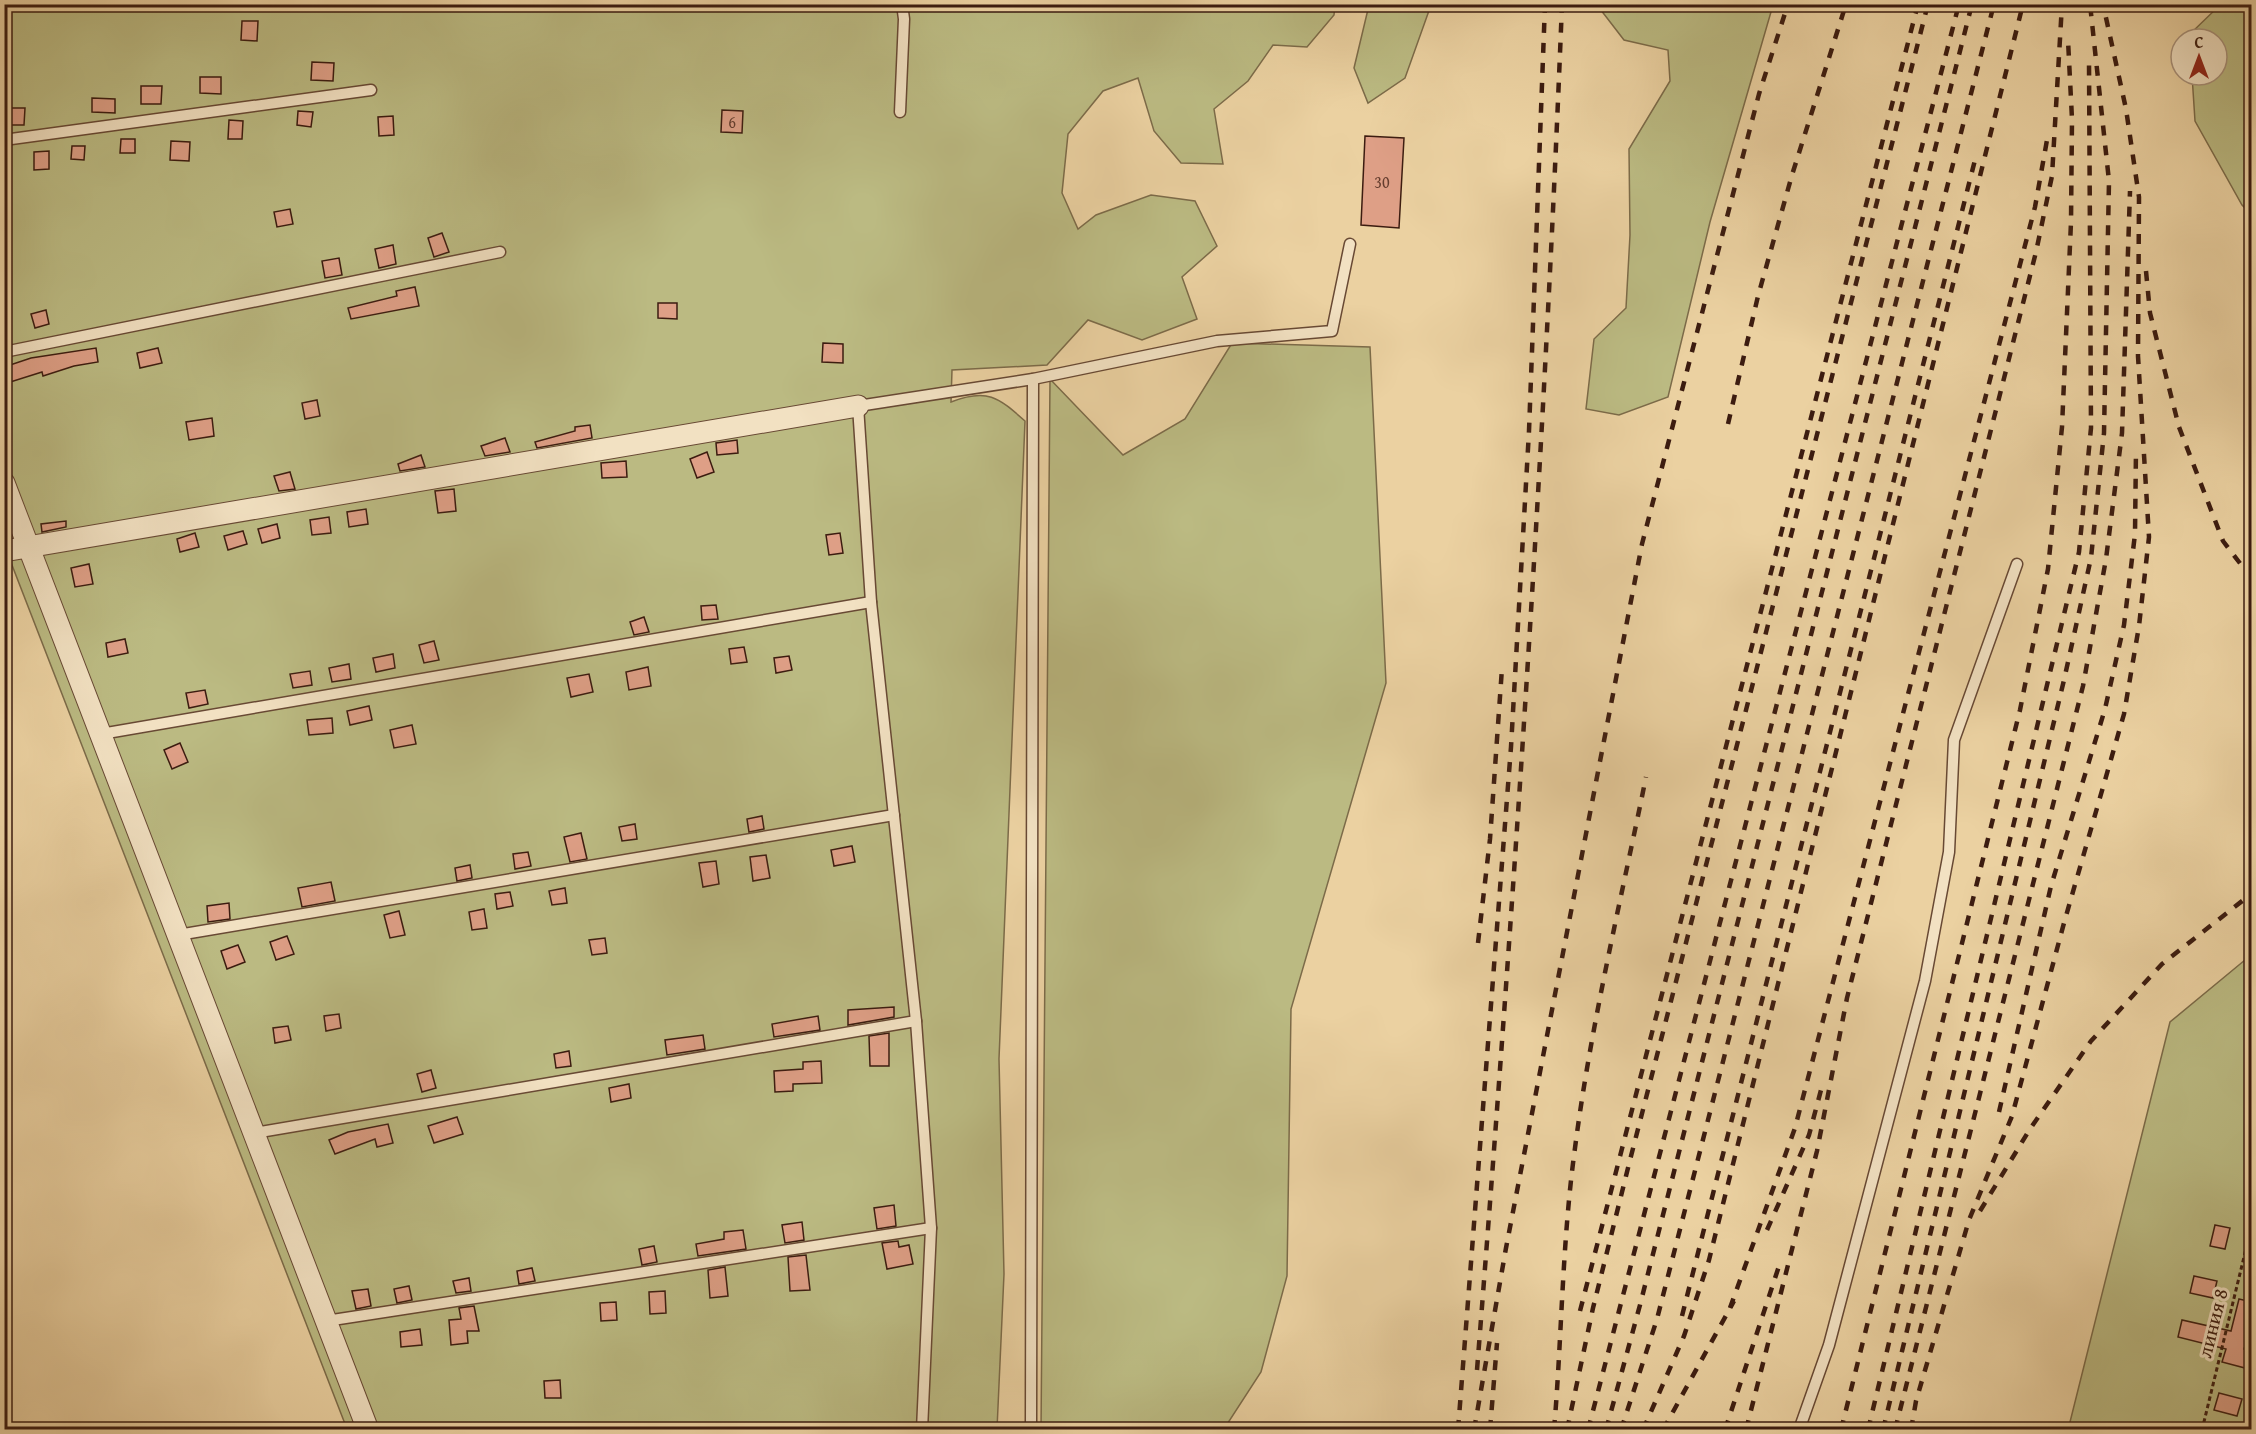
<svg xmlns="http://www.w3.org/2000/svg" width="2256" height="1434" viewBox="0 0 2256 1434" font-family="'Gentium Book Plus',serif">
	<style>
		.green { fill: #bbba82; stroke: #7c6b49; stroke-width: 1.5 }
		.building { fill: #de9f86; stroke: #3c1c10; stroke-width: 1.5 }
		.lines { fill: none; stroke-linecap: round; stroke-linejoin: round }
		.lane-casing { stroke: #684934; stroke-width: 13 }
		.street-casing { stroke: #684934; stroke-width: 23 }
		.path { stroke: #3c1c10; stroke-width: 3; stroke-dasharray: 4.5 3; stroke-linecap: butt }
		.lane { stroke: #f2e1c2; stroke-width: 10 }
		.street { stroke: #f2e1c2; stroke-width: 21 }
		.rail { stroke: #3c1c10; stroke-width: 4.5; stroke-dasharray: 10 10; stroke-linecap: butt }
		.labels { text-anchor: middle; dominant-baseline: central; stroke-width: 6; stroke-linejoin: round; paint-order: stroke }
		.number-label { font-size: 16px; fill: #643d2e }
		.street-label { font-size: 20px; fill: #3c1c10; stroke: #f2e1c2 }
	</style>
	<rect width="100%" height="100%" fill="#ebd1a1"/>
	<filter id="stains"><feTurbulence type="fractalNoise" baseFrequency=".00333" numOctaves="4"/><feColorMatrix values="0 0 0 0 .2 0 0 0 0 .09 0 0 0 0 .02 0 0 0 .5 -.17"/></filter>
	<radialGradient id="worn" r=".72"><stop offset=".6" stop-color="#630" stop-opacity="0"/><stop offset="1" stop-color="#630" stop-opacity=".3"/></radialGradient>
	<g class="green">
		<path d="M5 5H1335L1334 15 1307 47 1273 45 1248 81 1214 109 1223 164 1181 163 1154 131 1138 78 1103 91 1068 134 1062 193 1078 229 1096 215 1151 195 1195 201 1217 246 1182 277 1197 319 1142 340 1088 320 1047 365 952 370 951 402C987 388 998 397 1025 421L999 1059 1004 1274 997 1429H347L5 547Z"/>
		<polygon points="1369,5 1431,5 1405,78 1368,103 1354,68"/>
		<polygon points="1597,5 1773,5 1710,222 1668,397 1619,415 1586,409 1594,339 1626,308 1630,235 1629,149 1670,81 1668,50 1624,40"/>
		<polygon points="2220,5 2251,5 2251,214 2242,205 2195,121 2192,75 2217,75 2217,39 2189,39 2189,35"/>
		<polygon points="1232,343 1370,347 1386,683 1291,1009 1287,1276 1261,1372 1224,1429 1041,1430 1050,379 1123,455 1185,419"/>
		<polygon points="2251,955 2251,1429 2068,1430 2170,1022"/>
	</g>
	<g class="building">
		<polygon points="242,21 258,21 257,41 241,40"/>
		<polygon points="312,62 334,63 333,81 311,80"/>
		<polygon points="200,77 221,77 221,94 200,93"/>
		<polygon points="141,86 162,86 161,104 141,104"/>
		<polygon points="92,98 115,99 115,113 92,112"/>
		<polygon points="7,108 25,108 24,125 6,125"/>
		<polygon points="722,110 743,111 742,133 721,132"/>
		<polygon points="298,111 313,112 311,127 297,125"/>
		<polygon points="393,116 394,135 379,136 378,117"/>
		<polygon points="229,120 243,121 242,139 228,139"/>
		<polygon points="1365,136 1404,138 1399,228 1361,225"/>
		<polygon points="121,139 135,139 135,153 120,153"/>
		<polygon points="171,141 190,142 189,161 170,160"/>
		<polygon points="72,146 85,146 84,160 71,159"/>
		<polygon points="49,151 49,169 34,170 34,152"/>
		<polygon points="290,209 293,224 277,227 274,212"/>
		<polygon points="442,233 449,252 434,257 428,238"/>
		<polygon points="393,245 396,264 379,268 375,249"/>
		<polygon points="339,258 342,275 325,278 322,261"/>
		<polygon points="415,287 419,306 351,319 348,308 397,296 396,291"/>
		<polygon points="658,303 677,303 677,319 658,318"/>
		<polygon points="46,310 49,324 35,328 31,314"/>
		<polygon points="823,343 843,344 843,363 822,362"/>
		<polygon points="96,348 98,362 74,366 43,376 42,372 4,384 4,367 31,358"/>
		<polygon points="158,348 162,363 140,368 137,353"/>
		<polygon points="317,400 320,416 305,419 302,403"/>
		<polygon points="212,418 214,436 189,440 186,422"/>
		<polygon points="590,425 592,438 537,448 535,442 575,431 575,427"/>
		<polygon points="505,438 510,452 485,456 481,446"/>
		<polygon points="737,440 738,453 717,455 716,443"/>
		<polygon points="707,452 714,472 697,478 690,459"/>
		<polygon points="421,455 425,467 400,471 398,464"/>
		<polygon points="626,461 627,477 602,478 601,463"/>
		<polygon points="290,472 295,489 279,491 274,476"/>
		<polygon points="454,489 456,511 438,513 435,491"/>
		<polygon points="366,509 368,524 349,527 347,512"/>
		<polygon points="329,517 331,533 312,535 310,520"/>
		<polygon points="66,521 66,527 42,532 41,524"/>
		<polygon points="277,524 280,538 262,543 258,529"/>
		<polygon points="243,531 247,544 228,550 224,536"/>
		<polygon points="195,533 199,547 180,552 177,539"/>
		<polygon points="840,533 843,553 829,555 826,535"/>
		<polygon points="89,564 93,584 75,587 71,568"/>
		<polygon points="716,605 718,619 702,620 701,606"/>
		<polygon points="644,617 649,632 634,635 630,622"/>
		<polygon points="125,639 128,653 108,657 106,643"/>
		<polygon points="434,641 439,660 424,663 419,645"/>
		<polygon points="744,647 747,662 731,664 729,649"/>
		<polygon points="393,654 395,668 376,672 373,658"/>
		<polygon points="789,656 792,670 776,673 774,658"/>
		<polygon points="349,664 351,679 332,682 329,668"/>
		<polygon points="648,667 651,686 629,690 626,672"/>
		<polygon points="310,671 312,685 293,688 290,674"/>
		<polygon points="589,674 593,692 571,697 567,678"/>
		<polygon points="205,690 208,704 189,708 186,693"/>
		<polygon points="369,706 372,720 350,725 347,711"/>
		<polygon points="332,718 333,733 309,735 307,720"/>
		<polygon points="412,725 416,744 394,748 390,730"/>
		<polygon points="180,743 188,762 172,769 164,750"/>
		<polygon points="762,816 764,829 749,832 747,819"/>
		<polygon points="635,824 637,839 622,841 619,827"/>
		<polygon points="581,833 587,859 570,862 564,837"/>
		<polygon points="852,846 855,862 834,866 831,850"/>
		<polygon points="528,852 531,866 515,869 513,854"/>
		<polygon points="766,855 770,878 753,881 750,857"/>
		<polygon points="716,861 719,884 703,887 699,863"/>
		<polygon points="470,865 472,878 457,881 455,868"/>
		<polygon points="331,882 335,901 302,907 298,888"/>
		<polygon points="565,888 567,903 552,905 549,891"/>
		<polygon points="510,892 513,906 497,909 495,894"/>
		<polygon points="229,903 230,919 208,922 207,906"/>
		<polygon points="484,909 487,928 472,930 469,912"/>
		<polygon points="399,911 405,935 390,938 384,915"/>
		<polygon points="287,936 294,954 276,960 270,942"/>
		<polygon points="605,938 607,953 592,955 589,940"/>
		<polygon points="238,945 245,962 227,969 221,951"/>
		<polygon points="894,1007 894,1017 848,1025 848,1010"/>
		<polygon points="339,1014 341,1028 326,1031 324,1016"/>
		<polygon points="818,1016 820,1030 774,1037 772,1024"/>
		<polygon points="288,1026 291,1040 275,1043 273,1028"/>
		<polygon points="889,1033 889,1066 870,1066 869,1036"/>
		<polygon points="703,1035 705,1049 667,1055 665,1040"/>
		<polygon points="569,1051 571,1066 556,1068 554,1054"/>
		<polygon points="821,1061 822,1083 793,1084 793,1091 775,1092 774,1071 803,1069 803,1062"/>
		<polygon points="431,1070 436,1088 422,1092 417,1074"/>
		<polygon points="629,1084 631,1098 611,1102 609,1088"/>
		<polygon points="457,1117 463,1134 434,1143 428,1126"/>
		<polygon points="388,1124 393,1143 377,1147 375,1139 335,1154 329,1140 348,1132"/>
		<polygon points="894,1205 896,1226 877,1229 874,1208"/>
		<polygon points="802,1222 804,1240 785,1243 782,1225"/>
		<polygon points="2215,1225 2230,1228 2225,1249 2210,1246"/>
		<polygon points="743,1230 746,1249 698,1256 696,1244 724,1239 724,1232"/>
		<polygon points="898,1241 899,1247 909,1245 913,1264 887,1269 882,1243"/>
		<polygon points="654,1246 657,1262 642,1265 639,1249"/>
		<polygon points="806,1255 810,1290 790,1291 788,1257"/>
		<polygon points="725,1267 728,1296 710,1298 708,1270"/>
		<polygon points="532,1268 535,1281 519,1284 517,1271"/>
		<polygon points="2194,1276 2217,1281 2213,1298 2190,1293"/>
		<polygon points="469,1278 471,1291 456,1293 453,1281"/>
		<polygon points="409,1286 412,1300 397,1303 394,1289"/>
		<polygon points="368,1289 371,1306 356,1309 352,1291"/>
		<polygon points="665,1291 666,1313 650,1314 649,1292"/>
		<polygon points="2239,1299 2252,1302 2252,1322 2244,1349 2250,1351 2245,1368 2222,1362 2226,1349 2178,1337 2182,1320 2231,1331"/>
		<polygon points="616,1302 617,1320 601,1321 600,1303"/>
		<polygon points="474,1306 479,1331 467,1331 468,1343 451,1345 449,1320 461,1319 459,1308"/>
		<polygon points="420,1329 422,1345 401,1347 400,1332"/>
		<polygon points="560,1380 561,1398 545,1398 544,1381"/>
		<polygon points="2219,1393 2242,1399 2237,1416 2214,1410"/>
	</g>
	<g class="lines">
		<g class="lane-casing">
			<g id="lane">
				<polyline points="900,112 904,19 902,4"/>
				<polyline points="4,140 371,90"/>
				<polyline points="4,352 500,252"/>
				<polyline points="101,734 871,602"/>
				<polyline points="178,935 894,815"/>
				<polyline points="254,1133 916,1021"/>
				<polyline points="326,1321 931,1228"/>
				<polyline points="922,1430 931,1228 916,1021 871,602 858,406 1033,379 1217,341 1332,331 1350,244"/>
				<polyline points="1031,1430 1033,379"/>
				<polyline points="1799,1430 1829,1345 1925,981 1949,852 1954,740 2017,564"/>
			</g>
		</g>
		<g class="street-casing">
			<g id="street">
				<polyline points="4,483 368,1430"/>
				<polyline points="4,551 858,406"/>
			</g>
		</g>
		<polyline class="path" points="2202,1430 2252,1224"/>
		<use href="#lane" class="lane"/>
		<use href="#street" class="street"/>
		<g class="rail">
			<polyline points="2146,271 2150,313 2179,427 2223,541 2252,579"/>
			<polyline points="1728,424 1758,296 1792,175 1846,4"/>
			<polyline points="1478,943 1490,839 1502,668"/>
			<polyline points="1999,1112 2051,886 2105,709 2124,625 2135,534 2136,449"/>
			<polyline points="1980,1211 2030,1129 2091,1041 2162,964 2246,898 2252,895"/>
			<polyline points="1767,1230 1809,1135 1821,1090"/>
			<polyline points="1730,1308 1795,1128 2035,207 2047,140"/>
			<polyline points="1580,1311 1918,4"/>
			<polyline points="1682,1316 1976,156"/>
			<path d="M1477 1370C1513 915 1544 460 1562 4"/>
			<polyline points="1458,1430 1511,747 1529,431 1545,4"/>
			<polyline points="1474,1430 1506,1248 1642,544 1759,94 1788,4"/>
			<polyline points="1490,1430 1497,1343"/>
			<path d="M1554 1430C1562 1336 1562 1242 1575 1148 1591 1024 1621 900 1646 777"/>
			<polyline points="1567,1430 1593,1308 1630,1160 1928,4"/>
			<polyline points="1588,1430 1959,4"/>
			<polyline points="1606,1430 1640,1305 1972,4"/>
			<polyline points="1621,1430 1657,1319 1994,4"/>
			<polyline points="1643,1430 1684,1336 1709,1260 2023,4"/>
			<polyline points="1663,1430 1734,1301"/>
			<polyline points="1725,1430 1780,1263"/>
			<polyline points="1746,1430 1817,1151 1847,998 2036,252 2052,176 2062,4"/>
			<polyline points="1841,1430 2020,710 2048,569 2062,427 2071,222 2072,119 2068,40"/>
			<polyline points="1868,1430 2079,552 2091,428 2089,61"/>
			<polyline points="1883,1430 2064,680 2091,558 2104,433 2109,181 2090,4"/>
			<polyline points="1895,1430 2083,686 2106,559 2122,433 2130,191"/>
			<polyline points="1911,1430 1916,1401 1969,1220 2012,1116 2064,923 2124,714 2139,626 2149,537 2138,356 2139,197 2126,109 2103,4"/>
		</g>
	</g>
	<g class="labels">
		<g class="number-label">
			<text x="732" y="122">6</text>
			<text x="1382" y="182">30</text>
		</g>
		<g class="street-label">
			<text transform="translate(2212 1323) rotate(-76)">линия 8</text>
		</g>
	</g>
	<rect width="2256" height="1434" fill="none" stroke="#ebd1a1" stroke-width="24"/>
	<rect x="6" y="6" width="2244" height="1422" fill="none" stroke="#3c1c10" stroke-width="3"/>
	<rect x="12" y="12" width="2232" height="1410" fill="none" stroke="#3c1c10" stroke-width="1.5"/>
	<g transform="translate(2199 57)"><circle r="28" fill="#f2e1c2" stroke="#a9927b" stroke-width="1.5"/>
	<path d="M0-4.5L10 22L0 15L-10 22Z" fill="#8f2418"/>
	<text y="-9" font-size="16" font-weight="bold" text-anchor="middle" fill="#3c1c10">С</text>
	</g>
	<rect width="100%" height="100%" filter="url(#stains)"/>
	<rect width="100%" height="100%" fill="url(#worn)"/>
</svg>
